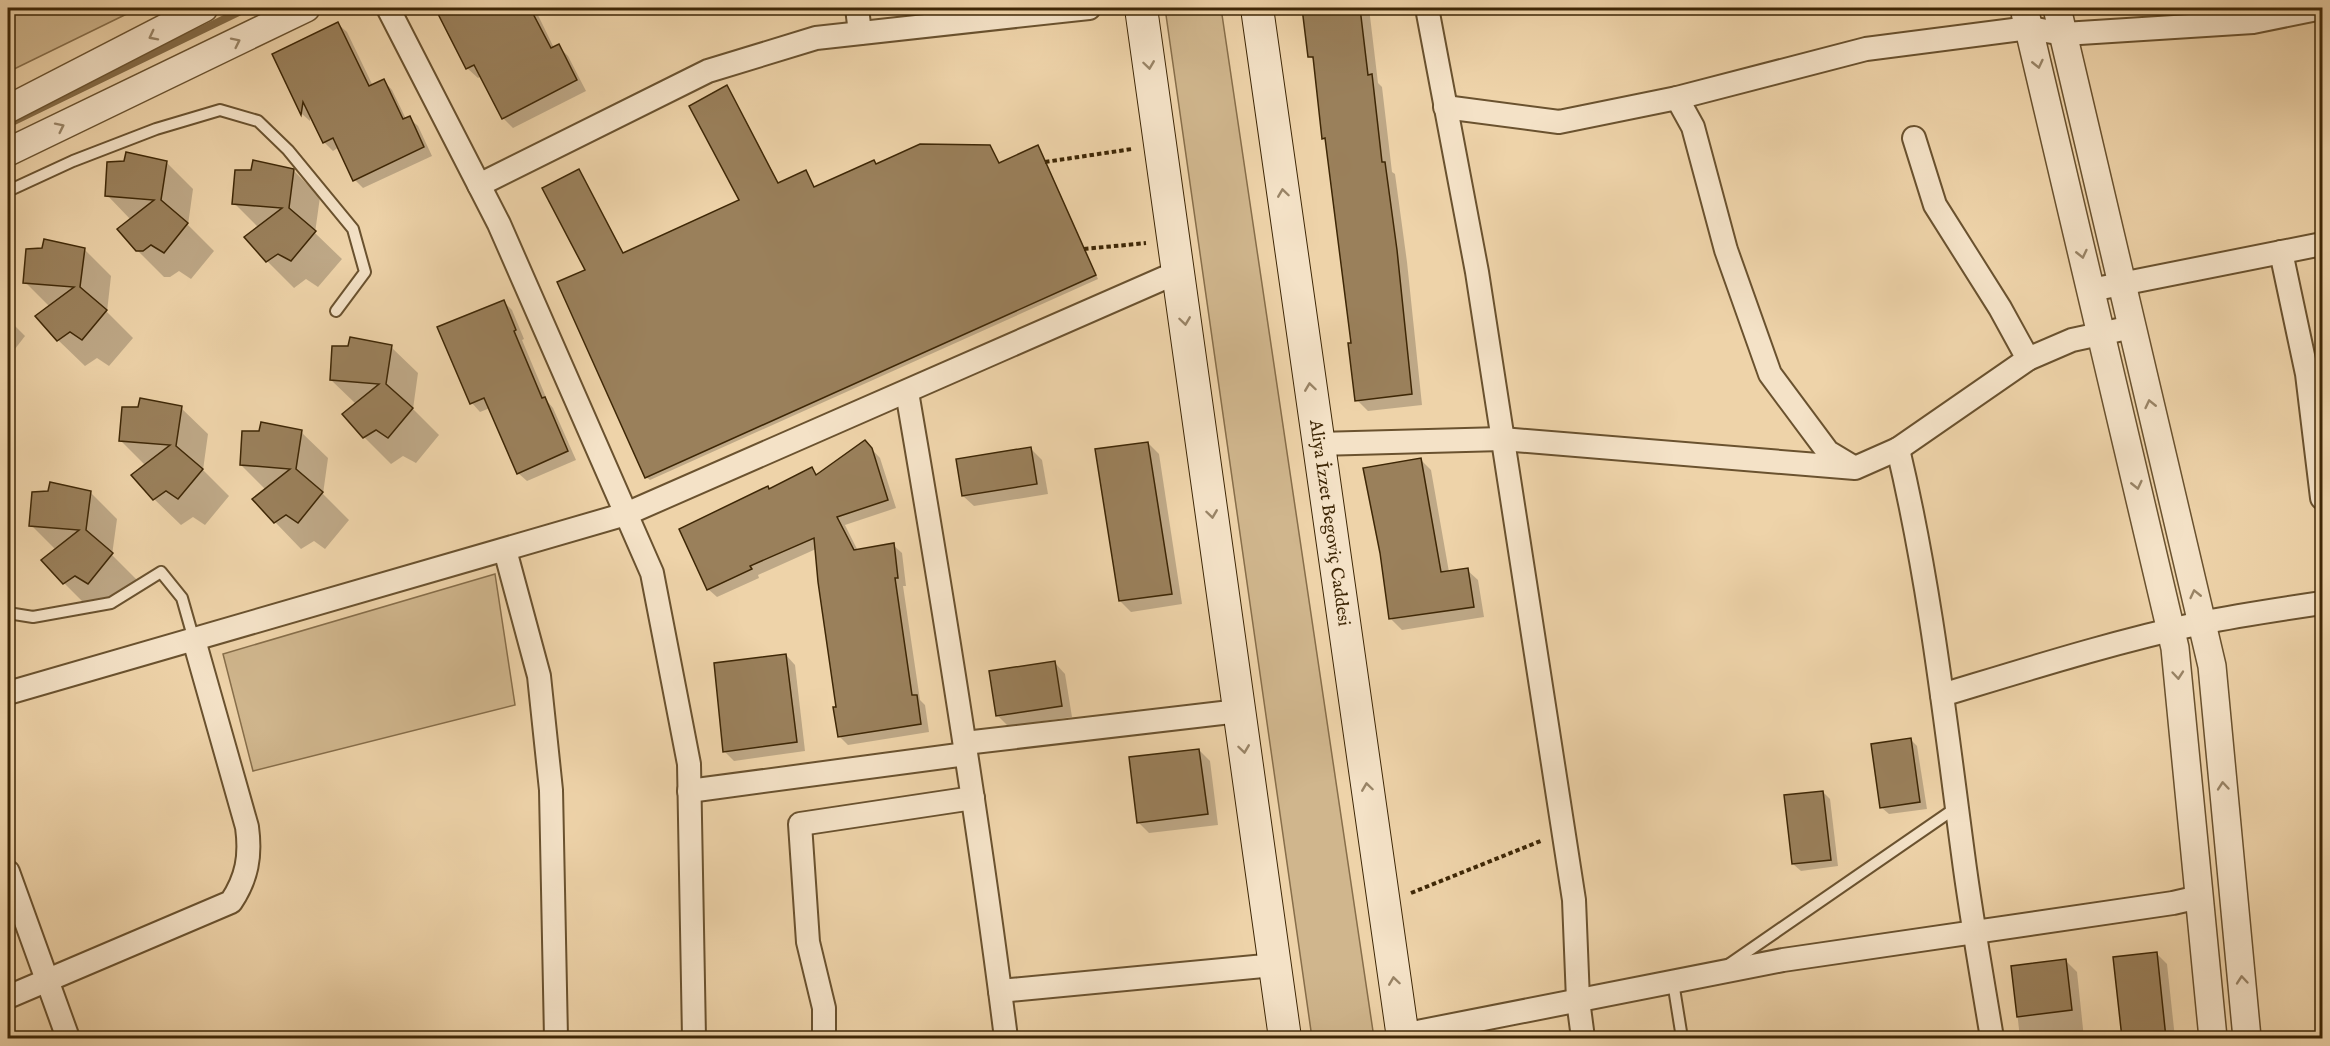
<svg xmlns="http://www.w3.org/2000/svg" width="2330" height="1046" viewBox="0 0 2330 1046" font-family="'IM FELL English',serif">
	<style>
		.green { fill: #d0b68d; stroke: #876e4a; stroke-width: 1.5 }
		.shadow { fill: #0003 }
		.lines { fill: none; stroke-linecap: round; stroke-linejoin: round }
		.stream { stroke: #846b47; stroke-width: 8 }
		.building { fill: #9a805b; stroke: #3e2706; stroke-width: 1.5 }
		.service-casing { stroke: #6a522f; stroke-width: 14 }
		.minor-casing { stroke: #6a522f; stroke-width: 26 }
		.tertiary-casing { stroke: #6a522f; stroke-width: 30 }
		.secondary-casing { stroke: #3e2706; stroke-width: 34 }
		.path { stroke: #3e2706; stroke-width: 4; stroke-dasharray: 4.5 3; stroke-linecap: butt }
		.service { stroke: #f4e2c7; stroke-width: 10 }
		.minor { stroke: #f4e2c7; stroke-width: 22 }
		.tertiary { stroke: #f4e2c7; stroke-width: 27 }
		.secondary { stroke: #f4e2c7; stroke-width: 32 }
		.oneway { stroke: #998466 }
		.labels { text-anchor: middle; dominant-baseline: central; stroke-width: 5; stroke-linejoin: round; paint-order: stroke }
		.street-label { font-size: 18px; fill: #3e2706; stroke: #f4e2c7 }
	</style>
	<rect width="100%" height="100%" fill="#eed3a9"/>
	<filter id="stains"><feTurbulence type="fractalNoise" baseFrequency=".00333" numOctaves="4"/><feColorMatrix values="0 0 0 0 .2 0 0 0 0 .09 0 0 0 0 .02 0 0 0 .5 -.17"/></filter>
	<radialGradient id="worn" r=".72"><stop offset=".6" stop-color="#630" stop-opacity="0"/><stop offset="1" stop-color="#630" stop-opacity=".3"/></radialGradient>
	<g class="green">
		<polygon points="8,8 139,8 8,72"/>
		<polygon points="1165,8 1221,8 1374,1038 1312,1038"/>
		<polygon points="495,574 515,705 253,771 223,654"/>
	</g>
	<g class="shadow">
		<polygon points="433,8 543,8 536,11 554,48 558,46 568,56 586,91 513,128 503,118 481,76 478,78 467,68 446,24"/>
		<polygon points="748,8 831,8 831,9 756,15"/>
		<polygon points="1304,8 1369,8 1378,83 1382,87 1392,172 1395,174 1407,262 1422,405 1368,411 1357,400 1352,345 1326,141 1324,138 1315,61 1310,56"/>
		<polygon points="338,24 347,32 373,86 384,81 392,90 406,119 409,118 418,126 432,156 363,188 355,180 339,147 333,151 324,142 310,114 310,121 302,114 274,54"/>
		<polygon points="730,91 779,184 806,172 815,188 874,161 877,165 990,146 1000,164 1037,147 1041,151 1098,279 650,480 646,477 587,270 578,171 624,254 742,201"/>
		<polygon points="166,162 193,189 188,225 214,251 191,279 179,271 170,277 164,277 137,250 131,220 107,195 125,163"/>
		<polygon points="293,170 320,197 315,233 342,259 318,287 306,279 294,288 267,261 259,228 234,203"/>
		<polygon points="84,249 111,276 107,312 133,338 109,366 97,358 85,366 58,340 50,307 25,282"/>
		<polygon points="504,302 512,310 524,339 522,340 548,402 553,408 576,460 527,481 518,473 490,408 480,412 472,403 439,328"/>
		<polygon points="8,319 25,336 8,358"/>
		<polygon points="391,347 418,373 413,409 439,435 416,463 403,456 391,464 364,437 356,404 331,380"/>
		<polygon points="181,408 208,434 203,470 229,496 205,525 193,517 181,525 154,499 146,466 121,441"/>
		<polygon points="301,432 328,458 323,494 349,520 325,549 314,541 301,549 275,522 266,490 241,465"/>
		<polygon points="865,442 880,458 896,508 845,525 858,551 893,545 902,553 906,586 903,586 920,700 925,705 929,732 848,745 839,736 838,708 816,549 758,575 759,578 717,597 708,589 767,487 770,490 812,469 818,475"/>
		<polygon points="1148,443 1159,454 1182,604 1131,612 1120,601"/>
		<polygon points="1031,449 1042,460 1048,494 974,506 963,496"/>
		<polygon points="1420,459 1431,470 1449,572 1467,570 1478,580 1484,617 1402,630 1391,619"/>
		<polygon points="90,492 117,519 112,555 138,581 115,609 103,601 91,610 64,583 56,550 31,525"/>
		<polygon points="8,545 15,552 8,560"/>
		<polygon points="786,655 795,665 805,751 734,761 724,751"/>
		<polygon points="1055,663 1065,674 1072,717 1008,726 997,715"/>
		<polygon points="1910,739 1917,746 1927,809 1889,814 1881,807"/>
		<polygon points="1199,750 1210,761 1218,825 1149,833 1138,822"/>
		<polygon points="1823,792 1830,799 1838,866 1801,871 1793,864"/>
		<polygon points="2156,953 2167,964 2175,1038 2124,1038 2115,958"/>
		<polygon points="2066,961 2077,972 2084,1038 2020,1038 2012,967"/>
	</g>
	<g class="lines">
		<polyline class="stream" points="8,124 247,8"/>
	</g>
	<g class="building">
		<polygon points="435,8 530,8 551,48 559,44 577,80 502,119 474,65 466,69"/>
		<polygon points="1302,8 1360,8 1368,75 1372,74 1382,162 1385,162 1397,250 1412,394 1355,401 1348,343 1351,343 1325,138 1322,139 1313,57 1308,57"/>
		<polygon points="338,22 369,86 384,79 403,119 410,116 424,147 353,181 333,138 323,143 303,102 301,115 272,54"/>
		<polygon points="727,85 778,183 806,170 814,187 874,160 876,164 920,144 990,145 999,163 1038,145 1096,275 645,478 557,282 585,270 542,188 579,169 623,253 739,200 689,106"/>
		<polygon points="126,152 167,161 161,200 188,223 164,253 151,245 143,251 136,251 117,229 154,200 105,196 107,162 124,161"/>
		<polygon points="253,160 294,169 289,208 316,231 291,261 278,254 266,262 244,237 282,208 232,204 235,170 251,170"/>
		<polygon points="44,239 85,248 80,287 107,310 82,340 70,332 57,341 35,316 74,287 23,283 26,249 42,248"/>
		<polygon points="504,300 516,330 514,331 542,398 545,397 568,451 517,474 484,398 470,404 437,327"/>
		<polygon points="350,337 392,345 386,384 413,408 388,438 376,430 363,438 342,414 379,384 330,380 332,346 348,346"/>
		<polygon points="140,398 182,406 176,446 203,469 178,499 166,491 153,500 131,475 170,445 119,441 122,407 138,407"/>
		<polygon points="261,422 302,430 296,469 323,492 298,523 286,515 274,523 252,499 290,469 240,465 242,431 259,431"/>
		<polygon points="865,440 872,448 888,500 837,517 854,550 894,543 898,578 895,578 912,695 917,695 921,724 838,737 833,707 836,707 818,582 814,538 750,566 752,569 707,590 679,529 768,486 769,489 812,467 816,475"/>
		<polygon points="1148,442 1172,594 1119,601 1095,449"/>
		<polygon points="1031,447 1037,484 962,496 956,459"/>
		<polygon points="1421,458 1441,572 1468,568 1474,607 1389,619 1380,553 1363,468"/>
		<polygon points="50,482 91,491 86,530 113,553 88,584 75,576 63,584 41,560 79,530 29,526 32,492 48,491"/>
		<polygon points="786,654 797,742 723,752 714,663"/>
		<polygon points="1055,661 1062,706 996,716 989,671"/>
		<polygon points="1911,738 1920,802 1880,808 1871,744"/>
		<polygon points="1199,749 1208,814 1137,823 1129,757"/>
		<polygon points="1823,791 1831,860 1792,864 1784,795"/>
		<polygon points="2157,952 2166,1038 2122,1038 2113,957"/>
		<polygon points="2066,959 2072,1010 2017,1017 2011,966"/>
	</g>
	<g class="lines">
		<g class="service-casing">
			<g id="service">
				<polyline points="8,191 73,161 156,129 220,110 258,121 288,150 353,229 365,272 336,311"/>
				<polyline points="8,613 33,617 111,603 161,572 182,598 194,640"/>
				<polyline points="1728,965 1957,807"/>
				<polyline points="1673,982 1682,1038"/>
			</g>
		</g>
		<g class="minor-casing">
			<g id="minor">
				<polyline points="388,8 499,224 652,573 689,764 694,1038"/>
				<polyline points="857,8 860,33"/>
				<polyline points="1427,8 1477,272 1574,900 1578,1000 1583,1038"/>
				<polyline points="1677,98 1693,127 1726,250 1770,374 1828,452 1853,467"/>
				<polyline points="1445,107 1559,122 1677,98 1866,49 2029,28 2064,34 2253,22 2322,8"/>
				<polyline points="1914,138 1935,205 2000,308 2028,359"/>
				<polyline points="479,185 708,71 816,38 1089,8"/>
				<polyline points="2281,252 2307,374 2322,498"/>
				<polyline points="2091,290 2322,244"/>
				<path d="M907 392C944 607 979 822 1006 1038"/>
				<polyline points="1318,444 1502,439 1855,468 1898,449 2028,359 2072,340 2132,327"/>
				<path d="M1898 449C1930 583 1945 719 1963 854 1971 916 1982 977 1992 1038"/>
				<polyline points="505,550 539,676 551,790 556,1038"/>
				<polyline points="8,693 626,514 1178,272"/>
				<path d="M1942 695C2028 669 2113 642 2201 623 2241 615 2282 609 2322 603"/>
				<polyline points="965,743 1239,711"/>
				<polyline points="689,791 966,754"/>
				<polyline points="8,872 68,1038"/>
				<polyline points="1000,991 1275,965"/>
				<path d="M8 997 231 902C247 878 251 856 247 827L194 640"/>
				<polyline points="1402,1035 1783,960 2173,903 2199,897"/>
				<polyline points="824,1038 824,1008 808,942 800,824 973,798"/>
			</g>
		</g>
		<g class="tertiary-casing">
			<g id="tertiary">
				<polyline points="2024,8 2175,648 2213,1038"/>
				<polyline points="2057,8 2212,666 2247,1038"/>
				<polyline points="8,109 204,8"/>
				<polyline points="8,152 306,8"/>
			</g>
		</g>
		<g class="secondary-casing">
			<g id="secondary">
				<polyline points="1141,8 1285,1038"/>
				<polyline points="1257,8 1403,1038"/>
			</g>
		</g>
		<g class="path">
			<polyline points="1045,162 1132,149"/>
			<polyline points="1084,249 1146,243"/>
			<polyline points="1411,893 1543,840"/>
		</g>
		<use href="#service" class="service"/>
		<use href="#minor" class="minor"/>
		<use href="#tertiary" class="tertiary"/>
		<use href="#secondary" class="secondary"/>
	</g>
	<defs><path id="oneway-chevron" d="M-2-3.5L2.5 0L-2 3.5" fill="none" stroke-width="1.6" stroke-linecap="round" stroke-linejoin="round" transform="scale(1.5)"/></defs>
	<g class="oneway">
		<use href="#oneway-chevron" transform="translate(153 36) rotate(153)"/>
		<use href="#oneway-chevron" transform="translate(236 42) rotate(-26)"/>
		<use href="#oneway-chevron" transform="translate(2038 64) rotate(77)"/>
		<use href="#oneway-chevron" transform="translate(1149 65) rotate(82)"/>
		<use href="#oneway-chevron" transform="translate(60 127) rotate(-26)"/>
		<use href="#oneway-chevron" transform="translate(1283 193) rotate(-98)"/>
		<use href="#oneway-chevron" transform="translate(2082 254) rotate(77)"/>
		<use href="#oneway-chevron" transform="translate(1185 321) rotate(82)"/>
		<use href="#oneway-chevron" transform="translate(1310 387) rotate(-98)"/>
		<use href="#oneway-chevron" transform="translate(2150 404) rotate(-103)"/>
		<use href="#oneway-chevron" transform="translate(2137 485) rotate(77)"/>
		<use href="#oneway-chevron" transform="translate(1212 514) rotate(82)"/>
		<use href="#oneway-chevron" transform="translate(2195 594) rotate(-103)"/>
		<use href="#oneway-chevron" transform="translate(2178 675) rotate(85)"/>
		<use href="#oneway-chevron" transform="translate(1244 749) rotate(82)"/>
		<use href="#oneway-chevron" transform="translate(2223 786) rotate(-95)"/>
		<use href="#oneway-chevron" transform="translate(1367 787) rotate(-98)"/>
		<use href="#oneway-chevron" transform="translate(2242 980) rotate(-95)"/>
		<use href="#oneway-chevron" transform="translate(1394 981) rotate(-98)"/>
	</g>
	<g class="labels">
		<g class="street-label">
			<text transform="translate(1329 523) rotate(82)">Aliya İzzet Begoviç Caddesi</text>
		</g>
	</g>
	<rect width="2330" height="1046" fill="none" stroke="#eed3a9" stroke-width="30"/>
	<rect x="9" y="9" width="2312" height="1028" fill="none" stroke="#3e2706" stroke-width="3"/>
	<rect x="15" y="15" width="2300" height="1016" fill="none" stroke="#3e2706" stroke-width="1.5"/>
	<rect width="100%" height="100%" filter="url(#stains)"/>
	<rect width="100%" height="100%" fill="url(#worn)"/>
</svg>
